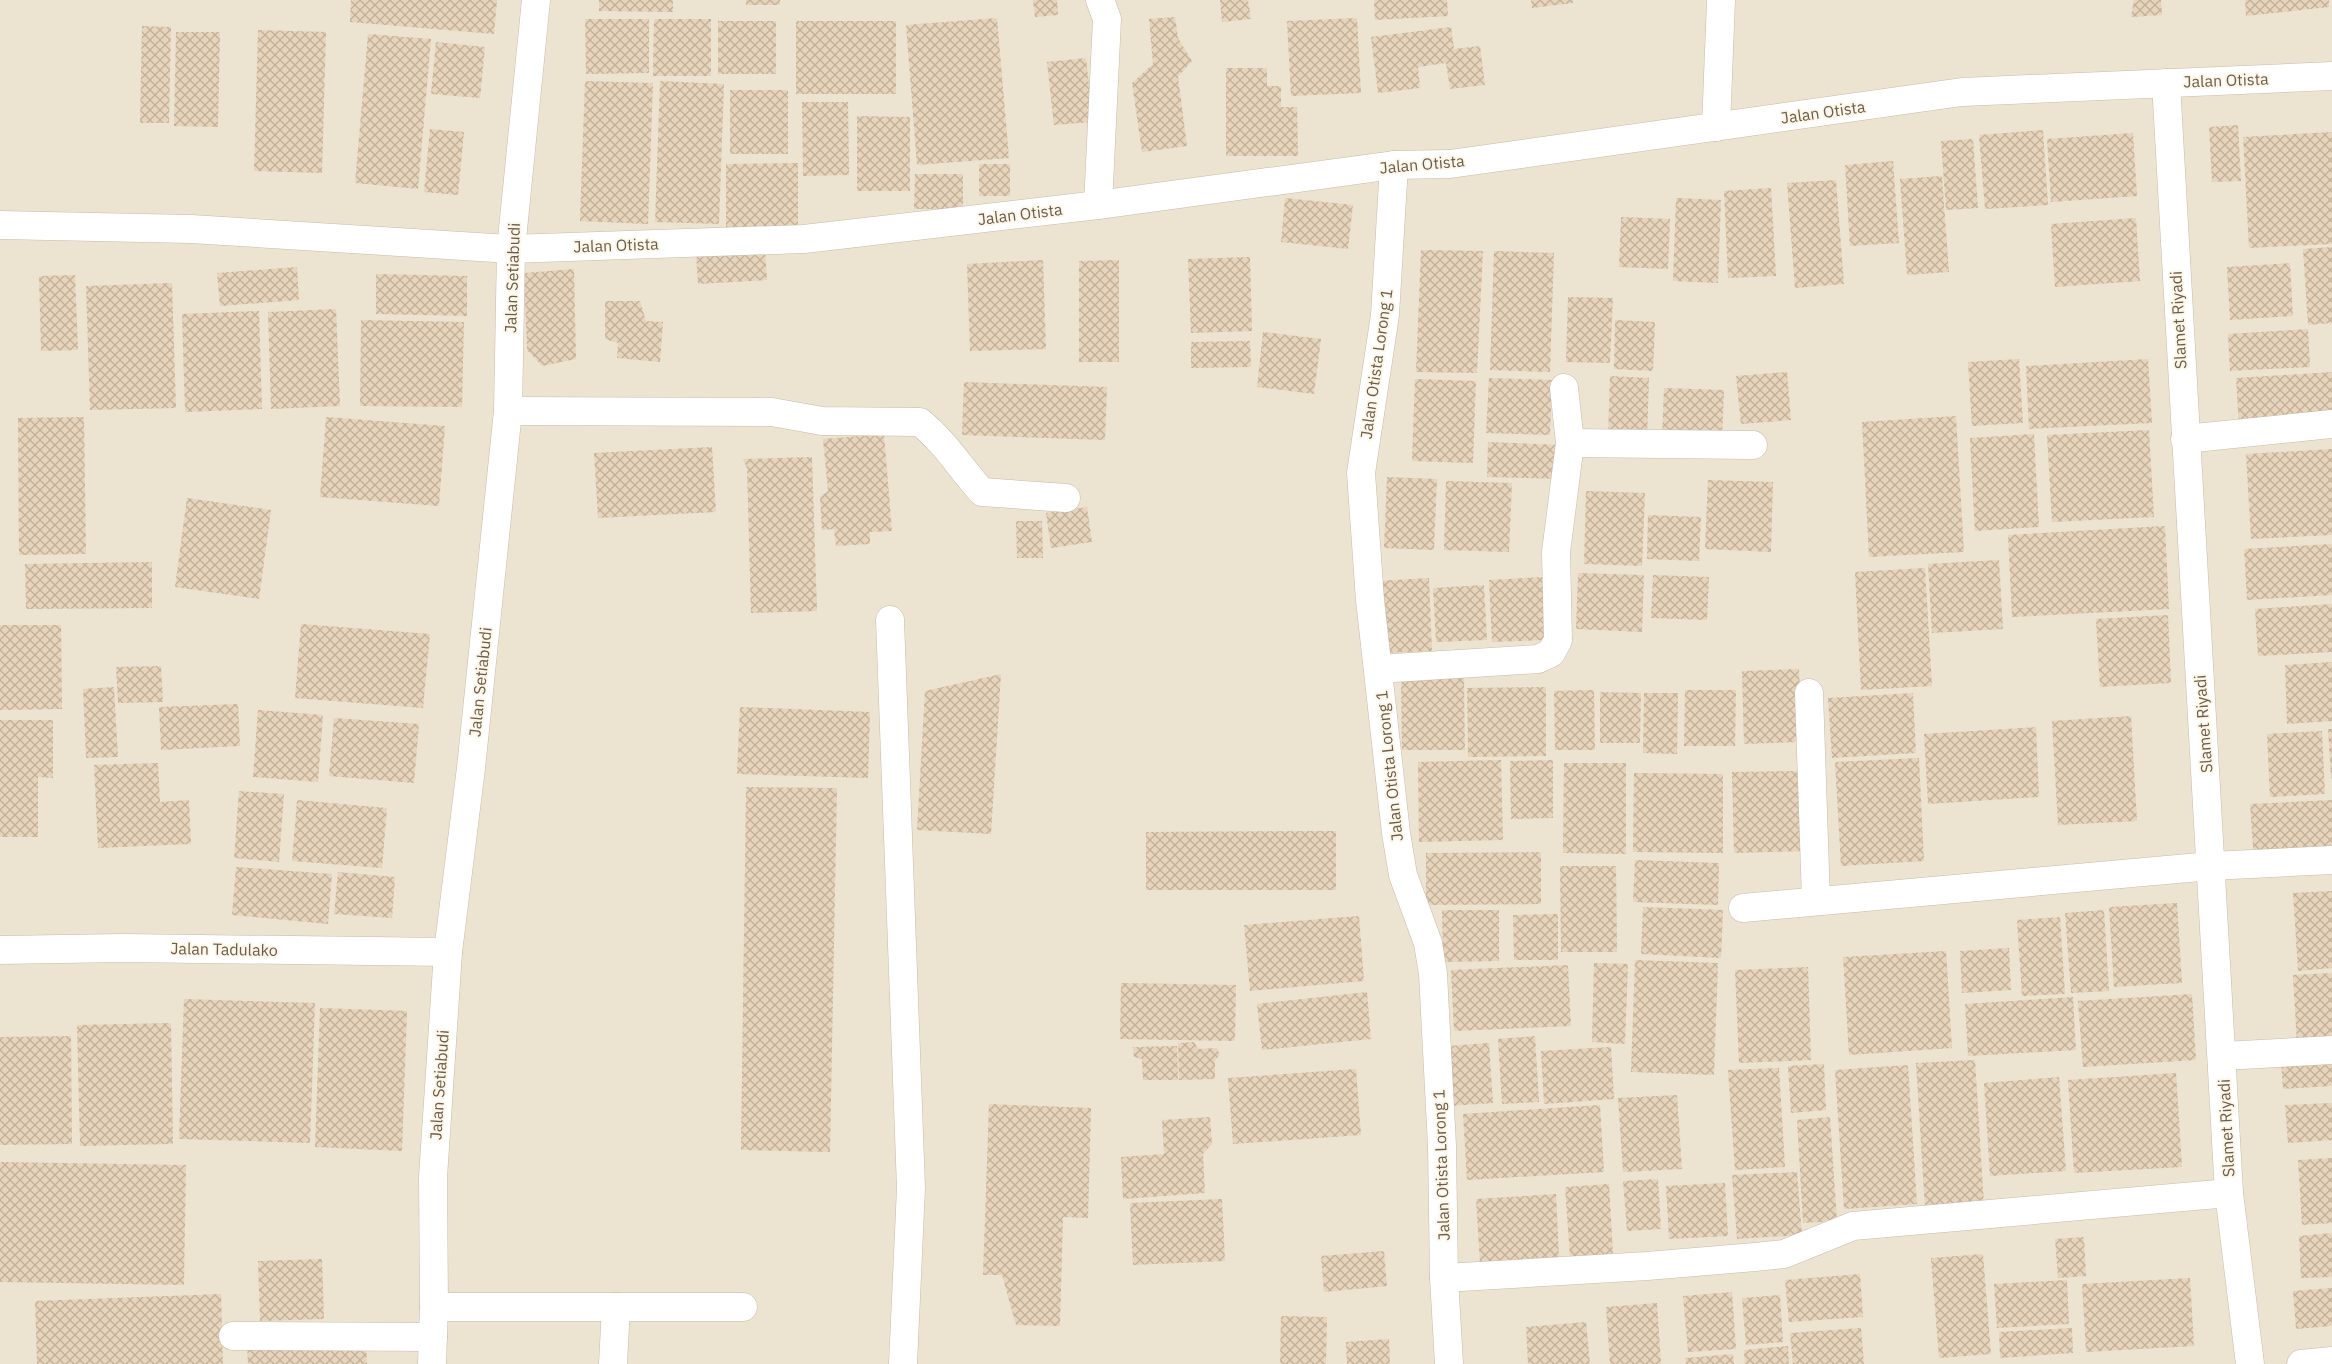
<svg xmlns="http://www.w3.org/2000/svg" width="2332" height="1364" viewBox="0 0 2332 1364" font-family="'IBM Plex Sans',sans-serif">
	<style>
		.residential { fill: #ece3d0 }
		.building { fill: url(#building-cross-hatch) }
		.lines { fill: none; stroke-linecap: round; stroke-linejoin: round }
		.street-casing { stroke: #c8bbab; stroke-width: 29 }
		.street { stroke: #fff; stroke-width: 28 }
		.labels { text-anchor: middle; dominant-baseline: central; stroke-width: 4; stroke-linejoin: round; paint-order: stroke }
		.street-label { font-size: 16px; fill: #6d5c4c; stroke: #fcf7e8 }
	</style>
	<defs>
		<pattern id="building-cross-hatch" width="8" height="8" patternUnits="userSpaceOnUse" patternTransform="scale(1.25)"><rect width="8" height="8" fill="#e8d4bb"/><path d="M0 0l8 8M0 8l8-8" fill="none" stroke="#c0af9a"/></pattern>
	</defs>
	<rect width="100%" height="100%" fill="#f9f3e2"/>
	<rect class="residential" x="0" y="0" width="2332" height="1364"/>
	<g class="building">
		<polygon points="351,0 497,0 494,34 350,22"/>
		<polygon points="599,0 673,0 673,12 599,11"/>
		<rect x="746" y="0" width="34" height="5"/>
		<polygon points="1033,0 1057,0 1058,15 1035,17"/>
		<polygon points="1220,0 1248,0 1251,19 1222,22"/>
		<polygon points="1374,0 1447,0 1448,16 1375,20"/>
		<polygon points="1531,0 1573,0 1573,3 1532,8"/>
		<polygon points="2134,0 2161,0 2162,15 2131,17"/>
		<polygon points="2245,0 2329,0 2329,7 2246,16"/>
		<polygon points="1175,17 1178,38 1192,61 1178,77 1187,146 1142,152 1132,83 1153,64 1149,19"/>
		<polygon points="997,18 1009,158 917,165 906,25"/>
		<polygon points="1357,18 1361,93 1291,96 1287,21"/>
		<polygon points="585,19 649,19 649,73 586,74"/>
		<polygon points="654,19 711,19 711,76 653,76"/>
		<rect x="718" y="21" width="58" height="53"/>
		<rect x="796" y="21" width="100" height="73"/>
		<polygon points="142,26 171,27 169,123 140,123"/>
		<polygon points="1451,27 1454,49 1480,46 1485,85 1450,89 1446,63 1418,67 1420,88 1378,93 1371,37"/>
		<polygon points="258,30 326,32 322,173 254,171"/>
		<polygon points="176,32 220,32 218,127 174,126"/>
		<polygon points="368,34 431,39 418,189 355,183"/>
		<polygon points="436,42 485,47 480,98 431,94"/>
		<polygon points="1086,58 1093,122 1054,125 1047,62"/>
		<polygon points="1226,68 1267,68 1267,86 1281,86 1281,107 1297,107 1298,156 1226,156"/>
		<polygon points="585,81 653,83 648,224 580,221"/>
		<polygon points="660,81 724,84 719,224 655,222"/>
		<rect x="730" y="90" width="58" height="64"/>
		<polygon points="802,102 848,102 849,175 803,176"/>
		<polygon points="857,116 910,117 910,191 857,191"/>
		<polygon points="2238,125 2241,181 2212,182 2209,127"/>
		<polygon points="430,129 464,132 458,195 424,192"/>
		<polygon points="2043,130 2048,205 1985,209 1979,135"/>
		<polygon points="2332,132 2332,244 2249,248 2243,137"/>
		<polygon points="2133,133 2137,196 2051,202 2047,139"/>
		<polygon points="1973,139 1978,208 1946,210 1941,141"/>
		<polygon points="1893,161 1899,243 1850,246 1845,165"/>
		<polygon points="798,163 798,230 726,231 726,164"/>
		<rect x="979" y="164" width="31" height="32"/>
		<polygon points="915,174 963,174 963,209 914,209"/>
		<polygon points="1942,176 1949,272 1907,275 1900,179"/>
		<polygon points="1836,180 1844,284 1795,288 1787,183"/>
		<polygon points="1771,188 1776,276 1728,278 1724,191"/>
		<polygon points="1285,198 1353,205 1348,249 1281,242"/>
		<polygon points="1676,198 1721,200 1718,283 1673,281"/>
		<polygon points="1621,217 1670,219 1668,269 1619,267"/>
		<polygon points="2136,218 2140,281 2055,287 2051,224"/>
		<polygon points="2332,247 2332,323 2308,325 2303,249"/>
		<polygon points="765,248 767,280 698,284 696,252"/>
		<polygon points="1421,250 1483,251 1477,373 1416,372"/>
		<polygon points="1494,251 1554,253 1550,372 1490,370"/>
		<polygon points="1250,257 1252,331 1191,333 1188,259"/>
		<polygon points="1043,260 1046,349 970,351 967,264"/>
		<polygon points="1119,260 1119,362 1079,362 1079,261"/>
		<polygon points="2290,263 2293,316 2230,320 2227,267"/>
		<polygon points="297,267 299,300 220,306 217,273"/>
		<polygon points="574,269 576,359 542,366 527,350 524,273"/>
		<polygon points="376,274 467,276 467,316 376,314"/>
		<polygon points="75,275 78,350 41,351 39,276"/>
		<polygon points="172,283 176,408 90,410 86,286"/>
		<polygon points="1568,297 1613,298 1610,363 1566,362"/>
		<polygon points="605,301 640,301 646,321 663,322 660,362 617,358 618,343 605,339"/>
		<polygon points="336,309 340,406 271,409 268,312"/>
		<polygon points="259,311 262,409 185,412 182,314"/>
		<polygon points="361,320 464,322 462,407 360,406"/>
		<polygon points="1615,320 1655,322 1653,371 1614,369"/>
		<polygon points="2308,329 2310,367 2230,371 2228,334"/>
		<polygon points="1263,332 1321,339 1314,394 1257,387"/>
		<polygon points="1250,341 1251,367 1191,368 1191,342"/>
		<polygon points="2019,359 2023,423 1972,426 1968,362"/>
		<polygon points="2148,359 2152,423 2029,429 2026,366"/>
		<polygon points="1787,372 1791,420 1741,424 1736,376"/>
		<polygon points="2332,372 2332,422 2239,428 2236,378"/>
		<polygon points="1610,376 1649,378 1647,439 1608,437"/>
		<polygon points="1489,378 1552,380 1550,435 1486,433"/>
		<polygon points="1415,379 1476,381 1473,463 1412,461"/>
		<polygon points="964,382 1107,387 1105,440 962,435"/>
		<polygon points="1664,388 1724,390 1722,441 1662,439"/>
		<polygon points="1956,416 1964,552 1869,557 1862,422"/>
		<polygon points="84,417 86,554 19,555 18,418"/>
		<polygon points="326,417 445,426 439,506 320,497"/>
		<polygon points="2149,430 2154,517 2052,522 2047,435"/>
		<polygon points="884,434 892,531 870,532 870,544 836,546 834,529 822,530 820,497 828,491 823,439"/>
		<polygon points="2034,434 2039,527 1975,531 1970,438"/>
		<polygon points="1488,442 1563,445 1562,479 1487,477"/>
		<polygon points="712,447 716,512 598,518 594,453"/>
		<polygon points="2332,449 2332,535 2251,539 2246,454"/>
		<polygon points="812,457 817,611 751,613 747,468 743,459"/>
		<polygon points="1387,477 1437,479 1434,550 1384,548"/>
		<polygon points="1708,480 1773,482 1771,552 1705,549"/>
		<polygon points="1446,481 1512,483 1509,552 1444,550"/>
		<polygon points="1586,491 1645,493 1642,566 1584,564"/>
		<polygon points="187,498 271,510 259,599 175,587"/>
		<polygon points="1087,507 1092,542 1051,548 1046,513"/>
		<polygon points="1648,515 1701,517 1699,561 1647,559"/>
		<polygon points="1016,521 1042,521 1043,558 1017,558"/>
		<polygon points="2165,526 2169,609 2012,617 2008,535"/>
		<polygon points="2332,544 2332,595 2247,600 2244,549"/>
		<polygon points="1999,560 2003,629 1932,633 1928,564"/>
		<polygon points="152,562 152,608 26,609 25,564"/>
		<polygon points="1925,568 1932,686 1861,690 1855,572"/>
		<polygon points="1578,573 1644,575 1642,632 1576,629"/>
		<polygon points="1653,575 1709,577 1707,620 1651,618"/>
		<polygon points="1543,577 1546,640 1492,642 1489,580"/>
		<polygon points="1429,578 1432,651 1381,653 1377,581"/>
		<polygon points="1484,585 1487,640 1436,642 1433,588"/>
		<polygon points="2332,604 2332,652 2258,656 2255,609"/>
		<polygon points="2168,615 2171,683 2100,687 2096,619"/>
		<polygon points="301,624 430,634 423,708 295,698"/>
		<polygon points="0,625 61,625 62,709 0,710"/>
		<polygon points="2332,662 2332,721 2287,724 2285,665"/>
		<polygon points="161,666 163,702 118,703 116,667"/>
		<polygon points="1799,669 1802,742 1744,744 1742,671"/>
		<polygon points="1001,674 991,834 917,830 925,691"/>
		<polygon points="1464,677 1465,750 1402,750 1401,678"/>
		<polygon points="114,687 118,757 86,758 83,689"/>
		<polygon points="1546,687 1546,756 1468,757 1467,688"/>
		<polygon points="1594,690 1595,750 1555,750 1554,691"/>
		<polygon points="1685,690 1736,690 1735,746 1684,746"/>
		<polygon points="1600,692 1641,693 1640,743 1600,743"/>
		<polygon points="1644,693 1678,693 1677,754 1643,753"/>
		<polygon points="1913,693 1916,753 1832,758 1828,698"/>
		<polygon points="238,704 240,746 161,750 159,707"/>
		<polygon points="740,707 870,712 868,778 737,774"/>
		<polygon points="258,710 323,715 318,782 253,777"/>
		<polygon points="2131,716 2137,821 2058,825 2052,721"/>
		<polygon points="334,718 419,724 414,783 329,776"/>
		<polygon points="0,720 53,720 53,778 38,777 38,837 0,837"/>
		<polygon points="2036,727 2039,797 1928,804 1924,734"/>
		<polygon points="2328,729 2332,729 2332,778 2331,778"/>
		<polygon points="2322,731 2325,794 2270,797 2267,734"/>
		<polygon points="1919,758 1924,861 1841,866 1835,762"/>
		<polygon points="1501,760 1503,840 1419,842 1418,762"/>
		<polygon points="1553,760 1553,818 1511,819 1510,761"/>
		<polygon points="158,763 160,802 189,800 191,844 98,848 94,765"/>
		<polygon points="1564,763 1626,763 1626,854 1563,853"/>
		<polygon points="1804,771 1806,851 1734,853 1732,772"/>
		<polygon points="1634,773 1723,774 1723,853 1633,852"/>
		<polygon points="746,787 837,788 830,1152 741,1150"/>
		<polygon points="239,791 284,794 279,862 234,858"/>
		<polygon points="297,800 387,808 382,868 292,861"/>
		<polygon points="2332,800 2332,856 2254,860 2250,804"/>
		<polygon points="1336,831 1336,890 1146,890 1146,832"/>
		<polygon points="1541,852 1541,904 1426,905 1426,853"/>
		<polygon points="1635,860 1719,863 1718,905 1633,902"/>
		<polygon points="1560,866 1616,866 1617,952 1561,952"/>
		<polygon points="236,867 332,874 328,924 232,915"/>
		<polygon points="338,872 395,877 392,918 334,914"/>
		<polygon points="2332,891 2332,968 2298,971 2293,893"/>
		<polygon points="2177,903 2182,983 2114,987 2109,907"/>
		<polygon points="1643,907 1723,910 1721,958 1641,954"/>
		<polygon points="1442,910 1499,910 1499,961 1443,962"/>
		<polygon points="2104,910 2109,991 2071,993 2065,913"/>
		<polygon points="1558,914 1558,960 1514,960 1513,915"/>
		<polygon points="1359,916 1364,981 1250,991 1244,925"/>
		<polygon points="2060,917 2065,994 2022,996 2017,920"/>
		<polygon points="2009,948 2011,990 1962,993 1960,951"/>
		<polygon points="1946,951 1952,1048 1849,1055 1843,957"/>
		<polygon points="1635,960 1718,963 1714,1075 1631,1072"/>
		<polygon points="1594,963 1628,964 1625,1044 1592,1042"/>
		<polygon points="1568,965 1571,1026 1454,1031 1451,970"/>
		<polygon points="1808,967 1811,1060 1739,1063 1735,970"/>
		<polygon points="2332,973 2332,1043 2297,1045 2293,975"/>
		<polygon points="1121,983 1236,985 1235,1041 1120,1039"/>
		<polygon points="1367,992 1371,1039 1262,1050 1257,1004"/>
		<polygon points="2192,994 2196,1060 2083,1067 2078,1001"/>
		<polygon points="2073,997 2076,1050 1968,1056 1965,1004"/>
		<polygon points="184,999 315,1003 310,1143 179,1139"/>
		<polygon points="320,1008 407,1011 402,1151 315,1147"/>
		<polygon points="171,1023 173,1144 80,1146 77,1025"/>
		<polygon points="71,1036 72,1144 0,1145 0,1037"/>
		<polygon points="1535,1036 1539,1102 1502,1104 1498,1039"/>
		<polygon points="1194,1042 1198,1049 1217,1048 1220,1055 1215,1060 1215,1079 1179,1080 1178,1043"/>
		<polygon points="1489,1043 1493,1103 1450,1106 1447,1046"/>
		<polygon points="1177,1046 1178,1080 1143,1080 1142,1059 1134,1057 1133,1047"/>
		<polygon points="1611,1047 1614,1099 1544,1104 1541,1051"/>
		<polygon points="2332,1057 2332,1086 2283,1089 2281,1060"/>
		<polygon points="1975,1060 1984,1205 1925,1208 1916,1063"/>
		<polygon points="1824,1064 1826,1110 1791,1113 1788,1066"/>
		<polygon points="1908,1065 1917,1204 1844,1209 1835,1070"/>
		<polygon points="1779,1068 1785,1167 1735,1170 1728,1070"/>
		<polygon points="1356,1069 1361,1135 1233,1144 1228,1078"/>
		<polygon points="2176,1073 2182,1167 2074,1173 2068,1080"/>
		<polygon points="2059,1077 2066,1171 1990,1176 1984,1083"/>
		<polygon points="1677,1095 1682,1169 1623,1172 1618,1098"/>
		<polygon points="2332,1103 2332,1140 2288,1143 2285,1105"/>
		<polygon points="989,1104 1091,1108 1088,1218 1063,1217 1060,1326 1016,1325 1002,1275 983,1275"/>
		<polygon points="1600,1105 1604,1172 1467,1180 1463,1114"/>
		<polygon points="1210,1117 1212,1144 1203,1154 1205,1193 1123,1199 1121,1157 1164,1154 1162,1120"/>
		<polygon points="1830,1117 1837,1221 1803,1223 1797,1120"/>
		<polygon points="2332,1158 2332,1223 2302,1225 2298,1160"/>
		<polygon points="0,1162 186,1165 184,1285 0,1282"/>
		<polygon points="1797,1172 1802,1235 1737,1239 1732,1175"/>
		<polygon points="1658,1179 1661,1229 1627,1231 1623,1181"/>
		<polygon points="1725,1183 1728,1236 1669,1239 1666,1186"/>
		<polygon points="1609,1184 1613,1254 1570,1257 1565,1187"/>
		<polygon points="1556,1194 1559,1257 1480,1263 1476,1199"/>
		<polygon points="1222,1199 1225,1261 1133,1265 1130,1203"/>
		<polygon points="2332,1233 2332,1277 2301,1278 2299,1236"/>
		<polygon points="2084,1237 2086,1276 2058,1278 2055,1239"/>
		<polygon points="1384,1251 1387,1286 1324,1292 1321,1256"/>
		<polygon points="1983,1254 1991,1354 1939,1358 1931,1258"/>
		<polygon points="322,1259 324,1319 260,1321 258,1261"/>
		<polygon points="1860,1274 1863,1317 1789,1322 1785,1280"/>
		<polygon points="2190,1278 2194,1346 2086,1352 2082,1284"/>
		<polygon points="2067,1280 2069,1324 1997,1328 1994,1284"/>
		<polygon points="2332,1288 2332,1326 2296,1329 2293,1291"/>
		<polygon points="1732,1292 1736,1349 1688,1352 1683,1296"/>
		<polygon points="221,1294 223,1364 37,1364 35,1301"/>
		<polygon points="1780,1295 1783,1342 1746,1345 1742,1298"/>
		<polygon points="1657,1303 1661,1364 1610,1364 1606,1307"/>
		<polygon points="1281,1316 1327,1317 1326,1364 1280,1364"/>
		<polygon points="1586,1322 1590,1364 1528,1364 1526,1327"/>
		<polygon points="1861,1328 1864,1364 1793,1364 1790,1333"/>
		<polygon points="2072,1328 2073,1353 2000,1358 1999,1332"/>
		<polygon points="1389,1339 1390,1364 1347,1364 1346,1342"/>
		<polygon points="366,1342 367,1364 248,1364 247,1346"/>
		<polygon points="1788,1346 1789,1364 1745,1364 1744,1350"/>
		<polygon points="1733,1354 1734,1364 1686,1364 1685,1358"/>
	</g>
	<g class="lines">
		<g class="street-casing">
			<g id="street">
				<polyline points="2166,83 2229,1193 2250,1364"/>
				<polyline points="1716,127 1721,0"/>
				<polyline points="1394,165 1385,315 1361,473 1370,600 1396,833 1403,875 1428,943 1433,974 1442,1146 1444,1278 1449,1364"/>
				<polyline points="1098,205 1107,19 1100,0"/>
				<polyline points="0,225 191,229 511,249 804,239 1098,205 1394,165 1450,164 1962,92 2332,76"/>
				<path d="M508 411 772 412 822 421 920 422C947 444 959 467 982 492L1066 498"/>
				<polyline points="2185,439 2332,424"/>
				<polyline points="1570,443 1753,445"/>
				<polyline points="890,620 911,1188 903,1364"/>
				<polyline points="1378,669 1538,659 1551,653 1558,640 1556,552 1570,443 1564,388"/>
				<polyline points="1809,693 1816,900"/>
				<polyline points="1743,908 2211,866 2332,860"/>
				<polyline points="0,950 123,948 448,952"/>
				<polyline points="2223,1056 2332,1050"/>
				<polyline points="1444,1278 1647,1266 1755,1257 1784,1254 1853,1226 2229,1193"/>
				<polyline points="434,1307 743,1307"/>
				<polyline points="233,1336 433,1337"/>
				<polyline points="432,1364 434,1307 433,1177 448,952 471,768 508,411 511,249 536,0"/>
				<polyline points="613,1364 616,1307"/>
				<polyline points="2301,1364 2332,1361"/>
			</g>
		</g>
		<use href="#street" class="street"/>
	</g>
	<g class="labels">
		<g class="street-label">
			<text transform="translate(2226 80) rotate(-2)">Jalan Otista</text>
			<text transform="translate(1823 112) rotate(-8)">Jalan Otista</text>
			<text transform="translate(1422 164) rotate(-5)">Jalan Otista</text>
			<text transform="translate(1020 214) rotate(-7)">Jalan Otista</text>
			<text transform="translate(616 245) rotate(-2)">Jalan Otista</text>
			<text transform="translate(512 278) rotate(-88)">Jalan Setiabudi</text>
			<text transform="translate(2178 320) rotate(-93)">Slamet Riyadi</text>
			<text transform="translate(1376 364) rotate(-82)">Jalan Otista Lorong 1</text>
			<text transform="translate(480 682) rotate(-84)">Jalan Setiabudi</text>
			<text transform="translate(2203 724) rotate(-94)">Slamet Riyadi</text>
			<text transform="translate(1389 766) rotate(-96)">Jalan Otista Lorong 1</text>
			<text transform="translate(224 949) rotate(1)">Jalan Tadulako</text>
			<text transform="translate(439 1085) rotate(-86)">Jalan Setiabudi</text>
			<text transform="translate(2226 1128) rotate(-93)">Slamet Riyadi</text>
			<text transform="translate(1441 1165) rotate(-92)">Jalan Otista Lorong 1</text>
		</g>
	</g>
</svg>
